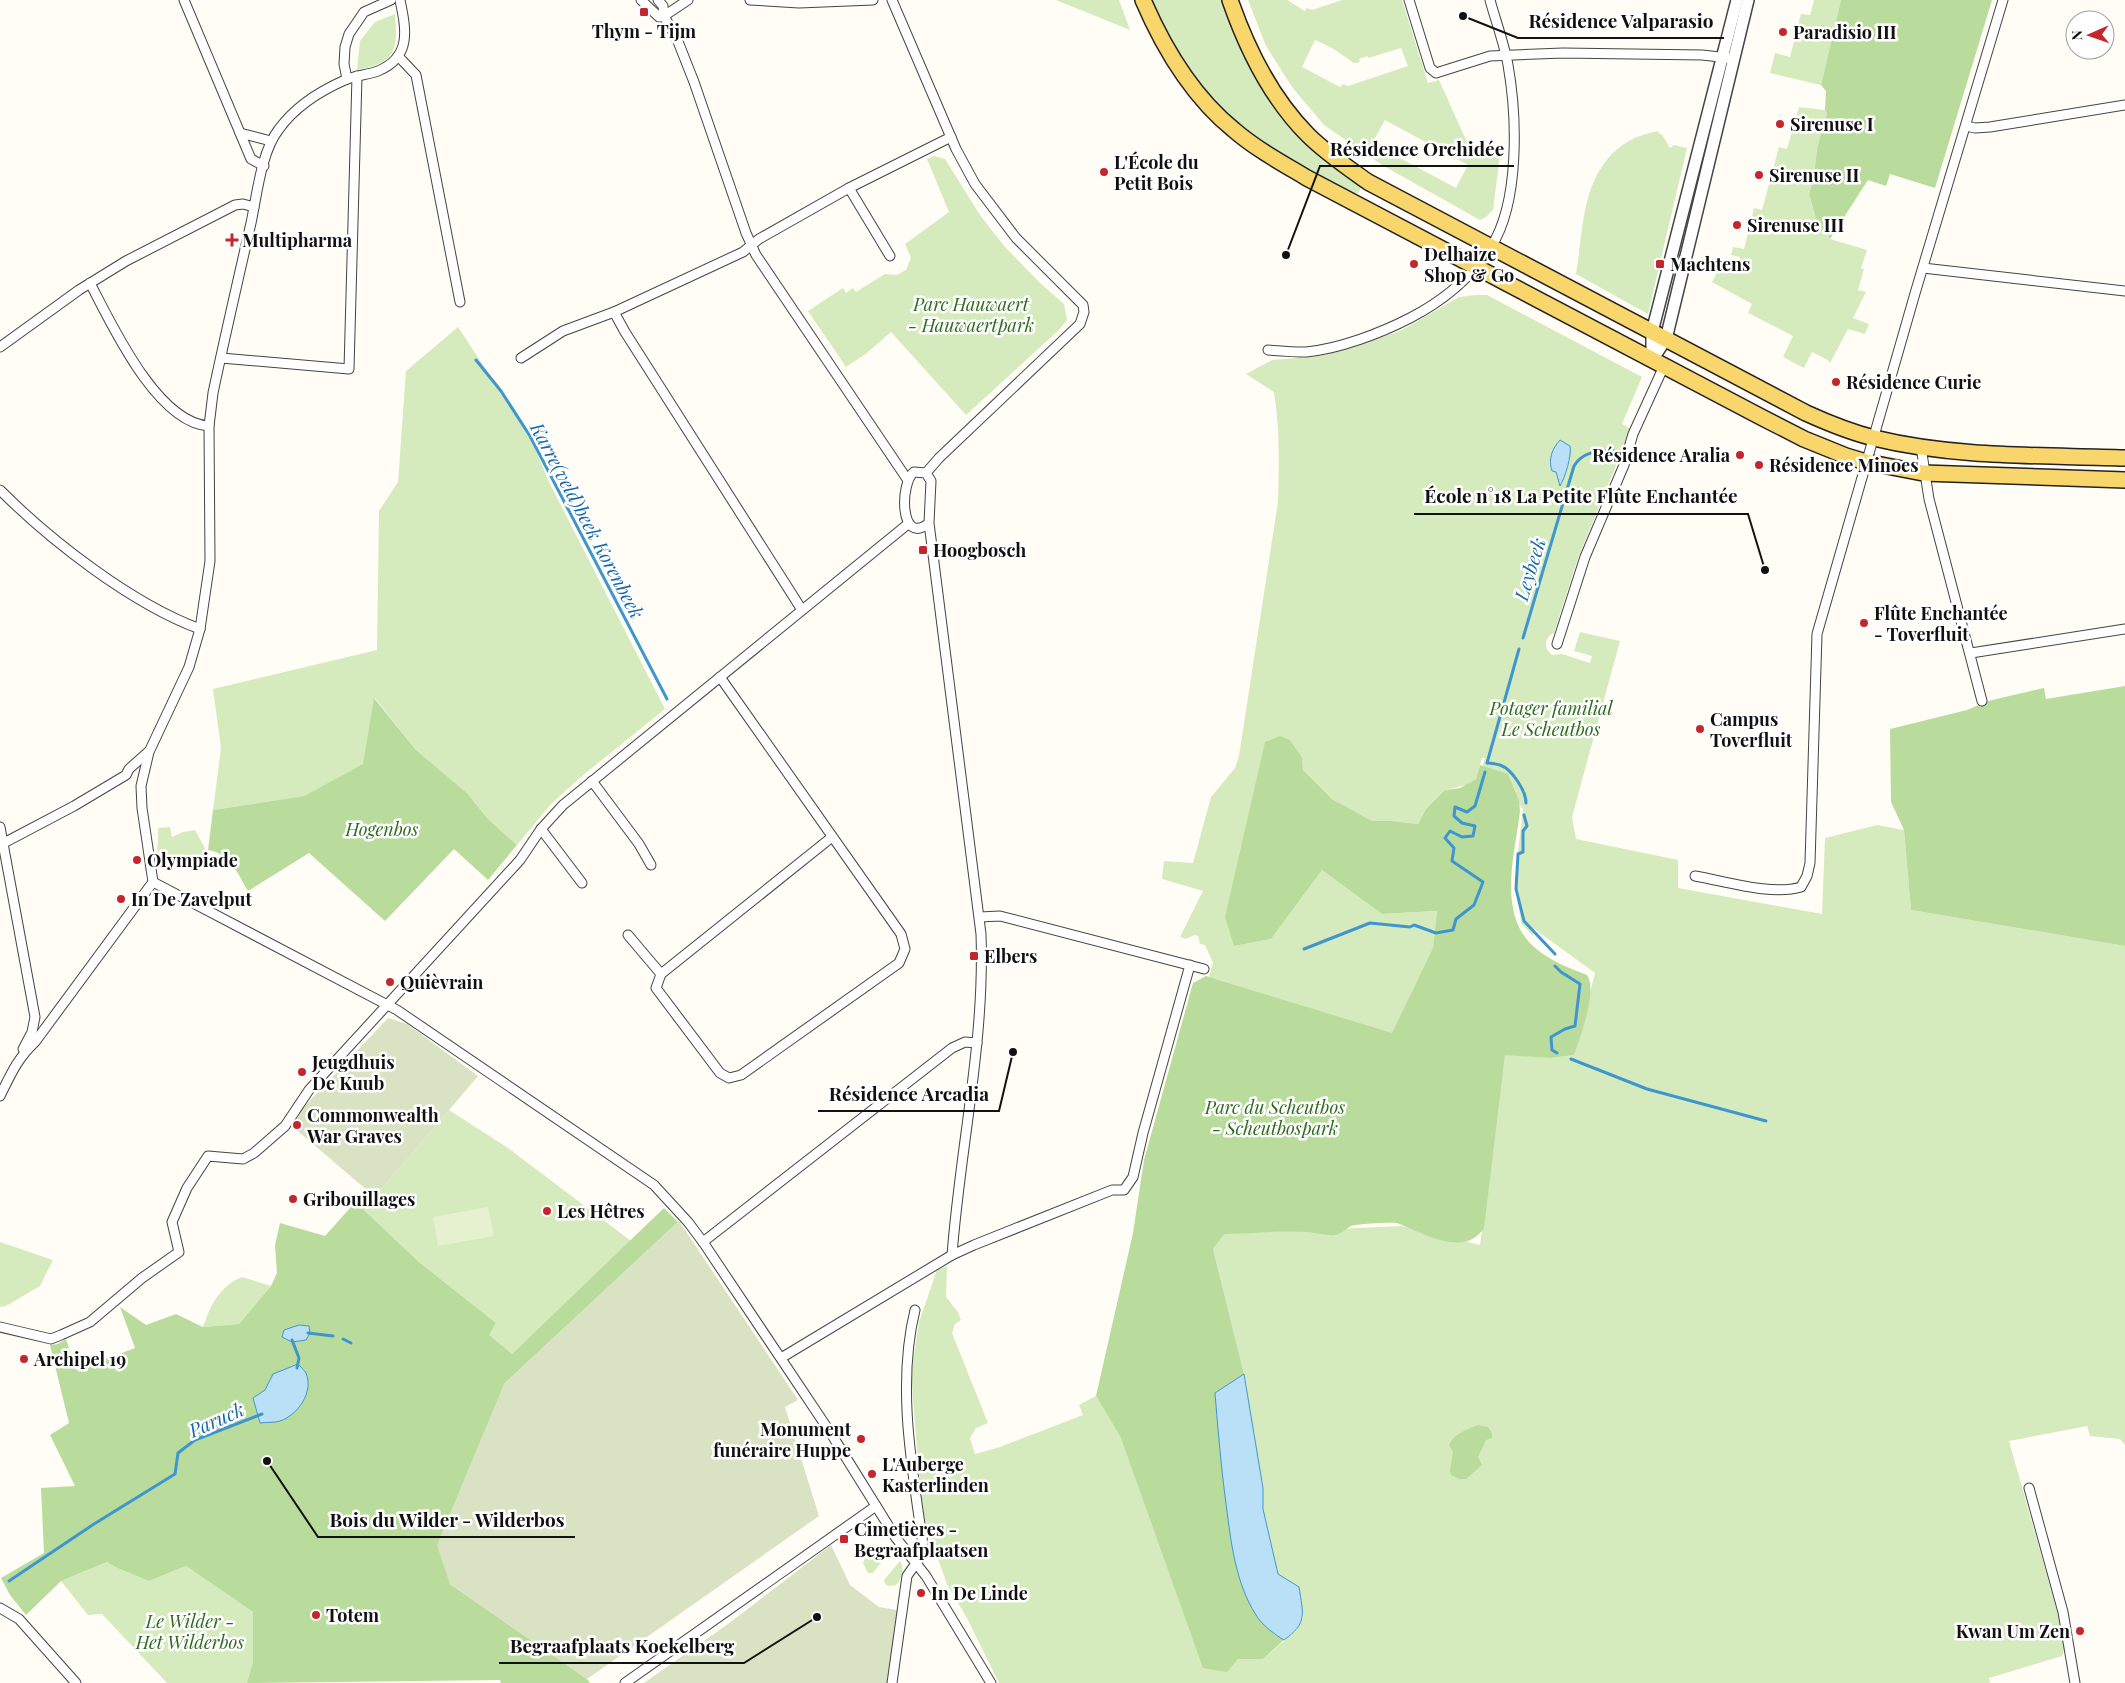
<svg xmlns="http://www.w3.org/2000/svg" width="2125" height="1683" viewBox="0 0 2125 1683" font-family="'Playfair Display',serif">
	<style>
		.green { fill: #d5ebbd; fill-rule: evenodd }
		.forest { fill: #b9dc9c }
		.cemetery { fill: #d9e3c4 }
		.pitch { fill: #e6f2cf }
		.water { fill: #b9e0f7; stroke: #3f96cf }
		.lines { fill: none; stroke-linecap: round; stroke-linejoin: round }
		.stream { stroke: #3f96cf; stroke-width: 3 }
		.minor-casing { stroke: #444; stroke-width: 11 }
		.tertiary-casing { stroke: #444; stroke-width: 14 }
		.primary-casing { stroke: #222; stroke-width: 18 }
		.minor { stroke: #fff; stroke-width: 9 }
		.tertiary { stroke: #fff; stroke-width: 11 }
		.primary { stroke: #f9d66b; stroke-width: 15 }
		.poi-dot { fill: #c4262e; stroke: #fff; stroke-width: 2 }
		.labels { text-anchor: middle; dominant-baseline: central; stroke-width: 5; stroke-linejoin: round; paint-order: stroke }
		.poi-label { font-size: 18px; font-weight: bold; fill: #111; stroke: #fff; text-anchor: start }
		.park-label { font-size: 18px; font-style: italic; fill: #2f6b1f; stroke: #fff }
		.water-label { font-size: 19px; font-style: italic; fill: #1768a6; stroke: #fff }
		.leader { fill: none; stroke: #111; stroke-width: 2 }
		.callout-dot { fill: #111; stroke: #fff; stroke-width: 2 }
		.callout-label { font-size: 19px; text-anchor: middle; font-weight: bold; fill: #111; stroke: #fff; stroke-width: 5; stroke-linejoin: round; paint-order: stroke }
	</style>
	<rect width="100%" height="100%" fill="#fffdf5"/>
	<g class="green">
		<polygon points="1056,0 1119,0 1130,30"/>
		<polygon points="1147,0 1225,0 1269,93 1362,185 1359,192 1352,196 1306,174 1237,126 1182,67"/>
		<path d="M1248 0H1287L1305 11 1307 8 1312 10 1342 0H1402L1428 83 1439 80 1471 151 1500 155 1493 210 1486 217 1480 220 1382 165 1324 125 1292 87 1266 46ZM1315 40 1332 48 1354 63 1360 62 1359 59 1368 56V58L1401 48 1408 66 1348 86 1343 84 1340 87 1302 67ZM1385 120 1468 165 1456 188 1383 149 1384 146 1374 140Z"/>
		<polygon points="1814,0 1841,0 1821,85 1770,73 1775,53 1790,57 1801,14 1810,15"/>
		<path d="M395 14C398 50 396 63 357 70L360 41 375 22Z"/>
		<polygon points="1799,107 1825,110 1827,113 1817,148 1814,176 1809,194 1819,229 1828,234 1830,239 1867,250 1861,268 1864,269 1858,290 1866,292 1853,318 1869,324 1865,334 1848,329 1830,363 1828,360 1812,352 1804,368 1783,357 1793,336 1748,313 1752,304 1712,282 1723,261 1738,264 1740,257 1731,255 1733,247 1744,249 1754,208 1762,210 1779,147 1787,149"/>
		<path d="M1657 131 1663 136 1670 148 1674 145 1687 148 1648 314 1576 274C1584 227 1581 174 1624 144 1634 137 1646 134 1657 131Z"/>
		<polygon points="934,156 945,159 980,215 1005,247 1040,283 1064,304 1067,320 1060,329 966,415 891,332 867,353 846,367 808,311 843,288 846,293 853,288 856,292 885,274 897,275 906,270 911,258 905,244 949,212 927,159"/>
		<path d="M1475 295H1487L1642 377 1622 424 1631 429 1578 558 1554 633C1544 637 1543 648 1552 655L1562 654 1590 663 1592 656 1574 651 1580 632 1620 641 1572 817 1576 839 1678 860V888L1822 914 1825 838 1877 825 1904 830 1911 910 2125 946V1445L2120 1439 2090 1436 2087 1426 2009 1441 2062 1629 2065 1647 2062 1656 1989 1678 1990 1683H999L967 1618 947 1584 926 1525 921 1498 911 1374 919 1322 937 1270 947 1266 946 1297 958 1312 961 1320 955 1324 952 1333 988 1423 976 1428 970 1438 975 1454 1000 1447 1083 1415 1079 1405 1096 1396 1121 1438 1238 1659H1263L1296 1631 1303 1618 1299 1588 1278 1574 1263 1509V1488L1244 1374 1213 1249 1223 1234 1402 1226 1480 1245 1505 1054 1550 1058 1574 1055 1595 973 1533 928V936L1521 923 1515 879 1523 809 1516 801 1474 791 1485 758H1482L1476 779 1466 785 1445 790 1426 809 1418 824 1392 821H1371L1332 799 1303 770 1302 757 1290 740 1234 946 1271 939 1322 870 1382 914 1437 911 1433 949 1392 1034 1209 977 1213 963 1205 945 1200 944 1198 936 1194 935 1186 939 1180 937 1203 891 1162 879 1164 861 1193 863 1211 797 1235 768 1239 756 1278 502C1279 465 1280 429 1274 392L1246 374 1272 360 1320 356 1369 342 1402 330 1459 297Z"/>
		<polygon points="458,327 530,436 549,482 665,709 582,776 551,804 517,845 488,819 467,793 416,750 375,698 364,764 304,796 213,810 221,748 213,689 377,650 379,511 398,482 406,371"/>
		<path d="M170 827 172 837 183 832 195 830 207 852 171 871 158 862C156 850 159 841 158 828Z"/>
		<polygon points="449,1110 508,1148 631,1241 512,1354 488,1335 496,1323 419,1262 364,1210"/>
		<polygon points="0,1242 53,1260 40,1286 6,1306 0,1307"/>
		<path d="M242 1277 271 1286 239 1324 203 1327C210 1305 220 1286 242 1277Z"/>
		<polygon points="889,1547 891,1548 890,1551 873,1573 868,1573 863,1563 865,1558"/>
		<path d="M900 1561C905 1568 902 1579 896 1585L888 1586 885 1584 884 1580Z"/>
		<polygon points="107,1562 115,1567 149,1581 186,1566 253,1612 253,1661 247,1683 167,1683 102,1614 88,1615 61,1581"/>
	</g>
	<g class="forest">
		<polygon points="1841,0 1992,0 1935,188 1890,174 1886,186 1868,180 1830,239 1828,234 1823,233 1819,229 1809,194 1814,176 1817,148 1827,113 1825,110 1826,91 1821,85"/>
		<polygon points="2125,686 2125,946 1911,910 1904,830 1891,802 1890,729 1967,710 1988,701 2044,688 2046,699"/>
		<path d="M374 698 416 750 467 793 488 819 517 845 488 880 454 849 385 921 309 853 248 891C238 874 230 853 208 850L213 810 304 796 363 764Z"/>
		<path d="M1280 736 1290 740 1302 757 1303 770 1332 799 1372 821H1392L1418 824 1426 809 1445 790 1460 788 1476 779 1480 765 1508 774 1519 801 1520 811C1515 855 1497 912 1533 946 1548 960 1569 968 1587 975 1598 991 1580 1037 1574 1055L1550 1058 1505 1055 1484 1228C1464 1259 1421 1232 1397 1223 1392 1222 1355 1224 1351 1226 1345 1229 1342 1234 1335 1235 1326 1236 1317 1233 1308 1232 1281 1230 1251 1234 1224 1234L1213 1249 1244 1374 1215 1393 1229 1522 1274 1634 1284 1640 1263 1659H1238L1227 1672 1203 1668 1121 1438 1096 1396 1133 1233 1144 1160 1193 983 1206 976 1209 977 1392 1033 1433 948 1437 911 1382 914 1322 870 1271 939 1234 946 1225 917 1265 742Z"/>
		<polygon points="367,1189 375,1197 364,1210 419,1262 496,1323 489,1335 512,1354 664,1208 678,1222 504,1384 450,1584 587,1679 590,1683 501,1683 500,1680 247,1683 253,1661 253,1612 186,1566 149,1581 115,1567 107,1562 61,1581 26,1615 10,1595 1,1578 44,1553 41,1488 75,1486 50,1435 69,1423 50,1345 58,1344 66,1339 76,1370 135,1348 120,1307 146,1325 176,1314 203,1327 239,1324 271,1286 277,1273 275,1245 280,1223 325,1236"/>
		<path d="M1478 1425 1488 1427 1492 1433V1438L1486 1440 1478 1457 1482 1465 1466 1479H1459L1451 1475 1450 1471 1453 1452 1449 1445C1454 1433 1467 1430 1478 1425Z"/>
	</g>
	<g class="cemetery">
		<polygon points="388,1018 407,1024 478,1076 375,1197 293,1127 302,1109"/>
		<polygon points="679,1221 798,1400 785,1407 819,1516 587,1679 450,1584 437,1545 504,1384"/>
		<polygon points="831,1545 850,1585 879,1607 897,1610 888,1683 644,1683 728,1624"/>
	</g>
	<polygon class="pitch" points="488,1207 494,1236 438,1246 433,1217"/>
	<g class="water">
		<path d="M1560 440 1570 446C1572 455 1565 478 1560 486L1556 472 1552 471C1548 459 1552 449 1560 440Z"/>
		<polygon points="299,1325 309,1326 310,1333 306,1340 292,1342 282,1337 284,1330"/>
		<path d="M298 1364C300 1366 304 1370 306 1373 314 1392 298 1415 280 1421 274 1423 266 1422 260 1423L253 1398 265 1390 273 1374Z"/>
		<path d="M1244 1374 1263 1488V1509L1278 1574 1299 1587C1303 1614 1308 1623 1284 1640 1274 1634 1262 1625 1256 1615 1235 1582 1231 1541 1226 1504 1221 1467 1218 1430 1215 1393Z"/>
	</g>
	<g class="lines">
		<g class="stream">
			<polyline points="476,360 501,391 530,436 667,699"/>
			<path d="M1523 638 1574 466C1582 452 1599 450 1614 451"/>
			<polyline points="1487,763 1519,649"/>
			<path d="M1488 763C1491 763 1496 764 1500 765 1512 769 1526 791 1526 803"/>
			<polyline points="1524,815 1527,826 1523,831 1523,852 1518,854 1516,889 1524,921 1555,954"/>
			<polyline points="1304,949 1370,923 1410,927 1414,925 1436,933 1453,930 1456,919 1474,905 1483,882 1452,861 1454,848 1445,838 1450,831 1462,837 1473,836 1475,826 1462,823 1454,816 1455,807 1467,812 1475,806 1485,772"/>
			<polyline points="1555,966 1561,972 1580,984 1575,1026 1565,1029 1551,1037 1552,1050 1557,1053"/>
			<polyline points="1571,1059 1647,1089 1766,1121"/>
			<polyline points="308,1333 333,1336"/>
			<polyline points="343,1339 351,1343"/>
			<polyline points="292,1340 299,1358 297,1368"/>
			<polyline points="9,1581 94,1524 175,1474 178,1453 195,1440 262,1414"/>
		</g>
		<g class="minor-casing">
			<g id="minor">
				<polyline points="184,0 251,159 264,166"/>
				<polyline points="641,0 659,17 664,16"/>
				<polyline points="658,0 663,6 664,16 677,39 694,82 746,233 756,255 907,479"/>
				<polyline points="750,0 799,3 873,0"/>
				<polyline points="892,0 956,149 975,184 1016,238 1083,305 1084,312 1080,324 939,458 926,473"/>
				<polyline points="1409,0 1430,68 1436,73 1490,56 1563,53 1702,55 1729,58"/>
				<polyline points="664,16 688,0"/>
				<polyline points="398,56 416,75 460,302"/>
				<polyline points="347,79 344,64 345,47 349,34 364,12 391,0"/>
				<polyline points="1966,126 1975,128 1990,127 2125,105"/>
				<polyline points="240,133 271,141"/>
				<polyline points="849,188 890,256"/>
				<polyline points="1923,268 2125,291"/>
				<path d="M90 283C112 325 157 423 209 426"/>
				<polyline points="614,312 625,332 802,610"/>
				<polyline points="0,347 79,290 126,261 235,205 243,204 254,207"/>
				<path d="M1268 350C1281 351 1294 352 1306 352 1339 349 1381 333 1410 318 1443 301 1471 278 1491 247 1520 202 1517 116 1508 65 1504 43 1496 22 1490 0"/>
				<polyline points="221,358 349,369 357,76"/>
				<polyline points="521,358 563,331 614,312 743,252 759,239 849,188 951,137"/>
				<polyline points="1921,447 1929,499 1982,701"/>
				<path d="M0 490C51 541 132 604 200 629"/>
				<path d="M929 523C899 547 900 482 914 472L926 473 931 481 929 523 981 934C985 1042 960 1148 952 1255"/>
				<polyline points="1557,644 1585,557 1624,465 1633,434 1664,366"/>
				<polyline points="1971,653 2125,629"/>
				<polyline points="592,781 639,844 651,865"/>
				<polyline points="0,827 35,1017 32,1032 23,1049"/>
				<polyline points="541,829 582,883"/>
				<polyline points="0,845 74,806 126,775 129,769 148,752"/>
				<path d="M1695 876C1725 881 1772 896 1801 887L1807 876 1810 863 1817 634 1916 290 2003 0"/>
				<polyline points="153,882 397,1010 654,1185 688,1222 703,1242 832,1435 896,1538 926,1576 991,1683"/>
				<polyline points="980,917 1000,916 1204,969"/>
				<polyline points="628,935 661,974 656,988 720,1073 729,1078 741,1075 899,963 905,949 901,934 720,677"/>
				<polyline points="661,974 832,837"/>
				<path d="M0 1096C11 1074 17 1059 35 1042L153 882 142 808 141 786 149 752 189 667 200 629 210 561 209 426 213 393C225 336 238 280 251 223 257 195 261 152 279 129 295 107 320 91 345 80 355 75 368 75 378 71 412 57 406 29 400 0"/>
				<polyline points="703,1242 952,1048 965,1042 977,1043"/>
				<polyline points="0,1327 51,1339 61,1335 90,1322 142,1278 179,1252 172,1222 187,1188 208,1156 243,1159 254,1153 285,1126 309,1090 520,860 541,829 563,805 908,524"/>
				<polyline points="781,1358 952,1255 974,1245 1112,1190 1124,1190 1133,1177 1143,1133 1190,965"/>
				<polyline points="2029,1488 2063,1612 2075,1683"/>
				<polyline points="0,1608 19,1619 76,1683"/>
				<polyline points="625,1683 876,1506"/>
				<path d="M892 1683 907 1576 924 1552C913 1473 896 1387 915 1310"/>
			</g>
		</g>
		<g class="tertiary-casing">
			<g id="tertiary">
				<polyline points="1652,360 1666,339 1748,0"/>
				<polyline points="1652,360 1652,332 1737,0"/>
			</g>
		</g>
		<g class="primary-casing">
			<g id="primary">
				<path d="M1143 0C1164 49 1192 96 1234 130 1256 149 1282 163 1307 178L1763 418 1804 439 1846 456 1866 462 1923 473 2125 480"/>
				<path d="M1230 0C1247 49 1271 98 1308 135 1326 153 1347 167 1368 182L1806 413C1828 423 1850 432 1874 438 1956 458 2042 455 2125 458"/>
			</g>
		</g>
		<use href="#minor" class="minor"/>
		<use href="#tertiary" class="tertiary"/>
		<use href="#primary" class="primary"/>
	</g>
	<g class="poi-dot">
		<rect x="639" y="7" width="10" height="10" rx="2.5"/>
		<circle cx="1783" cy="32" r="5"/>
		<circle cx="1780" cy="124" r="5"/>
		<circle cx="1104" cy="172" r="5"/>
		<circle cx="1759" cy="175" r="5"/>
		<circle cx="1737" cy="225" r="5"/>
		<path d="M229.5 232.5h5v5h5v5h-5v5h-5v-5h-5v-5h5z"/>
		<circle cx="1414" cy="264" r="5"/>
		<rect x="1655" y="259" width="10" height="10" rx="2.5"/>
		<circle cx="1836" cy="382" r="5"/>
		<circle cx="1740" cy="455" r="5"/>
		<circle cx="1759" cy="465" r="5"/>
		<rect x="918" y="545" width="10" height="10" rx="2.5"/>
		<circle cx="1864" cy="623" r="5"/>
		<circle cx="1700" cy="729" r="5"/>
		<circle cx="137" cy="860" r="5"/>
		<circle cx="121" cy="899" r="5"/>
		<rect x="969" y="951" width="10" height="10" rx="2.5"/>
		<circle cx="390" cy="982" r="5"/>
		<circle cx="302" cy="1072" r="5"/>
		<circle cx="297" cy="1125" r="5"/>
		<circle cx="293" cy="1199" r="5"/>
		<circle cx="547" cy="1211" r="5"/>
		<circle cx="24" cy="1359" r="5"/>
		<circle cx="861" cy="1439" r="5"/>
		<circle cx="872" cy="1474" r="5"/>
		<rect x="839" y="1534" width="10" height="10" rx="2.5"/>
		<circle cx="921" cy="1593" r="5"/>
		<circle cx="316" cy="1615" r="5"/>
		<circle cx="2080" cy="1631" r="5"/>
	</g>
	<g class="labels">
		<g class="poi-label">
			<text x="644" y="31" text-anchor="middle">Thym - Tijm</text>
			<text x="1793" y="32">Paradisio III</text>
			<text x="1790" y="124">Sirenuse I</text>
			<text x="1114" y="162">L'École du<tspan x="1114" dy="21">Petit Bois</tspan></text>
			<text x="1769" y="175">Sirenuse II</text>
			<text x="1747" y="225">Sirenuse III</text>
			<text x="242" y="240">Multipharma</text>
			<text x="1424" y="254">Delhaize<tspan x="1424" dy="21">Shop &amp; Go</tspan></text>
			<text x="1670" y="264">Machtens</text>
			<text x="1846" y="382">Résidence Curie</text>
			<text x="1730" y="455" text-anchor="end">Résidence Aralia</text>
			<text x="1769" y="465">Résidence Minoes</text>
			<text x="933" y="550">Hoogbosch</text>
			<text x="1874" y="613">Flûte Enchantée<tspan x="1874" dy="21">- Toverfluit</tspan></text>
			<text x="1710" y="719">Campus<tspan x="1710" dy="21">Toverfluit</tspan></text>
			<text x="147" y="860">Olympiade</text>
			<text x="131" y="899">In De Zavelput</text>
			<text x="984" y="956">Elbers</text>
			<text x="400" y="982">Quièvrain</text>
			<text x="312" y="1062">Jeugdhuis<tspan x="312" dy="21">De Kuub</tspan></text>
			<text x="307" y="1115">Commonwealth<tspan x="307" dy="21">War Graves</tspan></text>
			<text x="303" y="1199">Gribouillages</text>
			<text x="557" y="1211">Les Hêtres</text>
			<text x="34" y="1359">Archipel 19</text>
			<text x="851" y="1429" text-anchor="end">Monument<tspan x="851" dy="21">funéraire Huppe</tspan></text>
			<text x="882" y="1464">L'Auberge<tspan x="882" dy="21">Kasterlinden</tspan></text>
			<text x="854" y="1529">Cimetières -<tspan x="854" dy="21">Begraafplaatsen</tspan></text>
			<text x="931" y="1593">In De Linde</text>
			<text x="326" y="1615">Totem</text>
			<text x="2070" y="1631" text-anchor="end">Kwan Um Zen</text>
		</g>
		<g class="park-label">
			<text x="971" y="304">Parc Hauwaert<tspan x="971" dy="21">- Hauwaertpark</tspan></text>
			<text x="1551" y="708">Potager familial<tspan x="1551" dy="21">Le Scheutbos</tspan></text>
			<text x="382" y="829">Hogenbos</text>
			<text x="1275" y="1107">Parc du Scheutbos<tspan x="1275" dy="21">- Scheutbospark</tspan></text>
			<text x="190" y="1621">Le Wilder -<tspan x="190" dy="21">Het Wilderbos</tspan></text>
		</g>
		<g class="water-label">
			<text transform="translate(588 520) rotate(62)">Karre(veld)beek Korenbeek</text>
			<text transform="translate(1529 569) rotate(-73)">Leybeek</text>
			<text transform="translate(216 1419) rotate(-24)">Paruck</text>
		</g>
	</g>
	<path class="leader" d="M1463 16L1518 38H1724M1286 255L1320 166H1514M1765 570L1748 514H1414M1013 1052L999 1111H818M267 1461L318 1537H575M817 1617L744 1663H499"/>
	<g class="callout-dot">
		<circle cx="1463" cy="16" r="5"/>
		<circle cx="1286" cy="255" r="5"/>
		<circle cx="1765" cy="570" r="5"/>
		<circle cx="1013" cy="1052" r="5"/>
		<circle cx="267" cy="1461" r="5"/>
		<circle cx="817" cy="1617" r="5"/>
	</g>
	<g class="callout-label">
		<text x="1621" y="28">Résidence Valparasio</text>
		<text x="1417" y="156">Résidence Orchidée</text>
		<text x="1581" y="503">École n°18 La Petite Flûte Enchantée</text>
		<text x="909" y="1101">Résidence Arcadia</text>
		<text x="447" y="1527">Bois du Wilder - Wilderbos</text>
		<text x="622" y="1653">Begraafplaats Koekelberg</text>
	</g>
	<g transform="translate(2090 35) rotate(268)"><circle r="24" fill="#ffffff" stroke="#a0a0a0"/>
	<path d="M0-4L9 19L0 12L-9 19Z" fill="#c4262e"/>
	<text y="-8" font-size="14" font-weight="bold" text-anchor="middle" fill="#111111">N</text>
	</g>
</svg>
